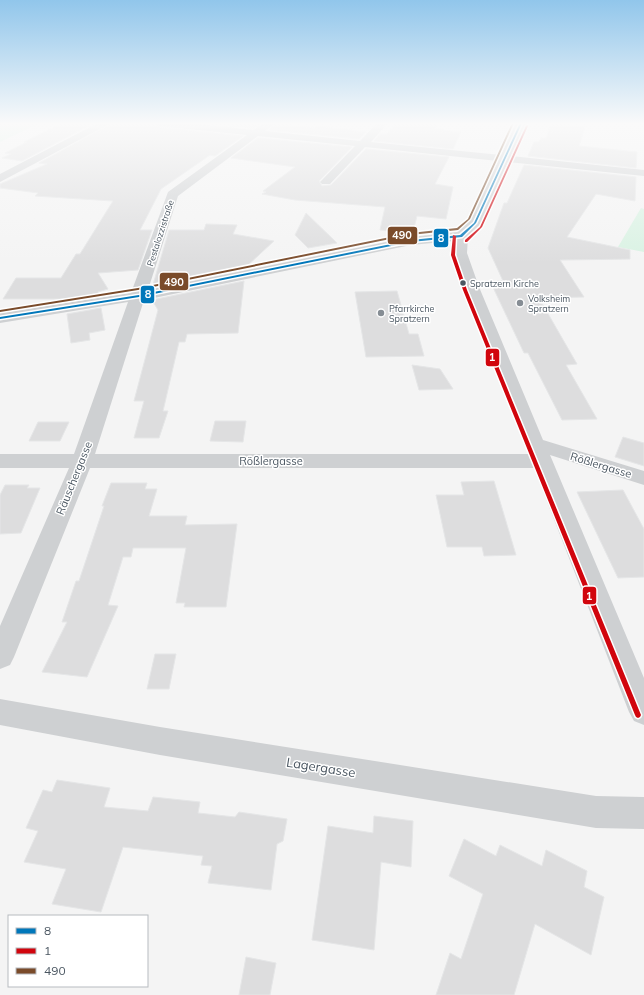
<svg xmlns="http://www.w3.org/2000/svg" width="644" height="995" viewBox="0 0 644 995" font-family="Mulish,sans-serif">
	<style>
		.green { fill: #d9f2e3 }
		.building { fill: #ddddde; stroke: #e5e6e7 }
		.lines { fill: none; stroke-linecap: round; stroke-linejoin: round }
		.street { fill: #ced0d2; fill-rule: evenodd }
		.bus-1-casing { stroke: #fff; stroke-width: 3 }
		.bus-2-casing { stroke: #fff; stroke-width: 3 }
		.bus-3-casing { stroke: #fff; stroke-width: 3 }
		.bus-1 { fill: #0077ba; fill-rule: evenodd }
		.bus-2 { fill: #d1050d; fill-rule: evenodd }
		.bus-3 { fill: #7a4b2a; fill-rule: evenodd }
		.bus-dot { fill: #4a5661; stroke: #fff; stroke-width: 1.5 }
		.poi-dot { fill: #868d94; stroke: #fff; stroke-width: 1.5 }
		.labels { text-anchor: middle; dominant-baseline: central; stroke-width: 3; stroke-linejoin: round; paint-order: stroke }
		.far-street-label { font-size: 9px; fill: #4a5661; stroke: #fff }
		.far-bus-label { font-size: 9px; fill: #4a5661; stroke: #fff; text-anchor: start }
		.far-poi-label { font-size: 9px; fill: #4a5661; stroke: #fff; text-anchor: start }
		.street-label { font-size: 11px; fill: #4a5661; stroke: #fff }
		.near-street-label { font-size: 13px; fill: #4a5661; stroke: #fff }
		.line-badge { stroke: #fff; stroke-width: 1.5 }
		.badge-label { font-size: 11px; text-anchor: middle; font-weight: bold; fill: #fff }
	</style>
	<rect width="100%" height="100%" fill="#f4f4f4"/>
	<g class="green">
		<polygon points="0,123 40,123 0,142"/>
		<polygon points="641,208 644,209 644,252 618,247"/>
	</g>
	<g class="building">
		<polygon points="62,123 94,123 22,161 2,158 11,154 5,153 27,142 24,142"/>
		<polygon points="112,123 152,123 158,127 243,136 215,156 210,155 161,189 140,230 152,230 138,270 98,273 108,289 98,292 98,296 66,301 65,299 3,299 16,278 61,278 76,254 80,254 113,201 35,196 38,193 0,188 0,184 47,164 39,163"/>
		<polygon points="207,123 260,123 254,128"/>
		<polygon points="396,123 438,123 434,129 461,132 453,149 374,141 380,134 387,134"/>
		<polygon points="276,124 315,128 316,126 366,132 359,139 269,130"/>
		<polygon points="551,124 585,127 579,146 637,152 636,168 528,156 534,142 539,142 541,138 546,138"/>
		<polygon points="258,138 352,147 319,181 322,186 331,185 366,149 449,157 435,184 453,187 446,219 417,216 413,232 380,230 385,207 295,200 262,194 266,192 263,191 295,167 231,158"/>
		<polygon points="524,165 636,177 635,201 596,194 567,237 630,250 630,259 560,260 584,297 539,298 577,364 566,365 597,419 562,420 528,353 524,353 490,281 503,281 488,248 504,203 507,203"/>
		<polygon points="306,213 337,243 308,248 295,235"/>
		<polygon points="206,224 237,225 233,234 274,241 246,267 245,269 152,288 169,230 204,230"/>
		<polygon points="244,281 238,333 187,334 185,342 179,342 163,411 168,411 159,438 134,438 144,401 134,401 158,310 152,300"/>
		<polygon points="397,291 409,334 418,334 424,356 366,357 355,292"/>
		<polygon points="101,308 105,330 89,333 90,340 71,343 67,314"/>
		<polygon points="412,365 440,369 453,389 419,390"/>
		<polygon points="215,421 246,421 243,442 210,441"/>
		<polygon points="38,422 69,422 60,441 29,441"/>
		<polygon points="623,437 644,443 644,466 615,457"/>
		<polygon points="494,481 516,555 484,556 482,547 447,547 436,495 464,495 461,482"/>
		<polygon points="111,483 147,483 145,489 157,489 149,516 187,516 185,525 237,524 226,607 184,607 185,603 176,603 186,548 133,548 131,557 123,557 108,605 118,606 87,677 42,672 67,622 62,622 76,581 79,581 104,506 102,506"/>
		<polygon points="5,485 29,485 27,488 40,488 21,533 0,534 0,495"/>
		<polygon points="623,490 644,529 644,577 618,578 577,492"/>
		<polygon points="155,654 176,654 169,689 147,689"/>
		<polygon points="57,780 110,788 104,807 148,811 153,797 200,802 198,813 235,817 239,812 287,819 283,841 277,844 271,890 208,883 212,866 201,865 203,856 123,847 101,912 52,904 66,869 24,862 38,831 26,828 43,790 52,792"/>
		<polygon points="374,816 413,821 411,867 381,862 374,950 312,940 328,826 373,833"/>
		<polygon points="464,839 496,856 500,845 542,866 546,850 587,871 584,887 604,897 591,955 535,924 514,995 436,995 450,953 461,959 483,894 449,876"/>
		<polygon points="246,957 276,963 270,995 239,995"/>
	</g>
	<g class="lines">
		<g class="street">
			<polygon points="98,123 111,123 0,182 0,174"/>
			<path d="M153 123H190L254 130 263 123H275L265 131 360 141 377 123H388L371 142 501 155 516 123H526L511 156 644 170V176L508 162 481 223 468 237 467 253 479 287 543 440 644 471V485L550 455 644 678V725L634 721 629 712 534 468H90L14 657 10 665 0 669V626L69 468H0V454H74L128 302 0 323V313L131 293 168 192 247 135 158 126ZM258 136 355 146 322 180 320 182 322 184H330L365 147 498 161 469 221 457 232 411 237 148 290 178 196ZM454 241 453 253 463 287 529 454H95L144 300 411 245Z"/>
			<polygon points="0,699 160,727 596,796 644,797 644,829 596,828 160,755 0,725"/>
		</g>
		<g class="bus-1-casing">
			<polygon id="bus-1" points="520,123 522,123 476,223 462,237 411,242 139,297 0,319 0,317 139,295 411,240 460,235 474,223"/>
		</g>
		<g class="bus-2-casing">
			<g id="bus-2">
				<polygon points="527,125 528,126 482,227 467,242 465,242 465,240 480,227 526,126"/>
				<polygon points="453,235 456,236 455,255 467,290 641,715 640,717 638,718 636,717 635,715 463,290 451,255"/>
			</g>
		</g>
		<g class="bus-3-casing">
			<polygon id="bus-3" points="512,123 514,123 470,219 458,230 410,235 138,290 0,312 0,310 138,288 410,233 457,228 468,219"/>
		</g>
		<use href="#bus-1" class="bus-1"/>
		<use href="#bus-2" class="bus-2"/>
		<use href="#bus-3" class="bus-3"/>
	</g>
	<linearGradient id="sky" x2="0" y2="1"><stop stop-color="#91c6eb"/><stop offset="0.47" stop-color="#fafafa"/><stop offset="1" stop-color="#fafafa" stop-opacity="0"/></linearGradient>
	<rect width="644" height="263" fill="url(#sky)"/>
	<circle class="bus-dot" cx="463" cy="283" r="3.5"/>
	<g class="poi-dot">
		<circle cx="520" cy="303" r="4"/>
		<circle cx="381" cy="313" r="4"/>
	</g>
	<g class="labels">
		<g class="far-street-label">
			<text transform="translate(160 233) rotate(-72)">Pestalozzistraße</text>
		</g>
		<g class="far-bus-label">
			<text x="470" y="283">Spratzern Kirche</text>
		</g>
		<g class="far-poi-label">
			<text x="528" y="298">Volksheim<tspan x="528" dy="10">Spratzern</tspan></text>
			<text x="389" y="308">Pfarrkirche<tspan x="389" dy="10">Spratzern</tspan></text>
		</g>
		<g class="street-label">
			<text x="271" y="461">Rößlergasse</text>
			<text transform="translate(601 465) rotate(17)">Rößlergasse</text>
			<text transform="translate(74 478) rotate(-68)">Räuschergasse</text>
		</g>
		<g class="near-street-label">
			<text transform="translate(321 767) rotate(9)">Lagergasse</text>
		</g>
	</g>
	<g class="line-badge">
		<rect x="387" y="226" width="31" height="19" rx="4" fill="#7a4b2a"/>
		<rect x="433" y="228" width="16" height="20" rx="4" fill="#0077ba"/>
		<rect x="159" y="272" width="30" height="19" rx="4" fill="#7a4b2a"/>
		<rect x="140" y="285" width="15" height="19" rx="4" fill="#0077ba"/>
		<rect x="485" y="348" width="15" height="19" rx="4" fill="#d1050d"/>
		<rect x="582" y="586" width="15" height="19" rx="4" fill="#d1050d"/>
	</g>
	<g class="badge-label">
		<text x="402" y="239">490</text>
		<text x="441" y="242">8</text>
		<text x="174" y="286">490</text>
		<text x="148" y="298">8</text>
		<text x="492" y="361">1</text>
		<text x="589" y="600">1</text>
	</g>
	<rect x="8" y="915" width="140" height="72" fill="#ffffff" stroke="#b7bbc0"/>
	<rect x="16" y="928" width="20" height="6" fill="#0077ba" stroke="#b7bbc0"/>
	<text x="44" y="935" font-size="12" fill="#4a5661">8</text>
	<rect x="16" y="948" width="20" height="6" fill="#d1050d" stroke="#b7bbc0"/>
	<text x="44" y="955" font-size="12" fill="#4a5661">1</text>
	<rect x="16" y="968" width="20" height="6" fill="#7a4b2a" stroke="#b7bbc0"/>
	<text x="44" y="975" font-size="12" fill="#4a5661">490</text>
</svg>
